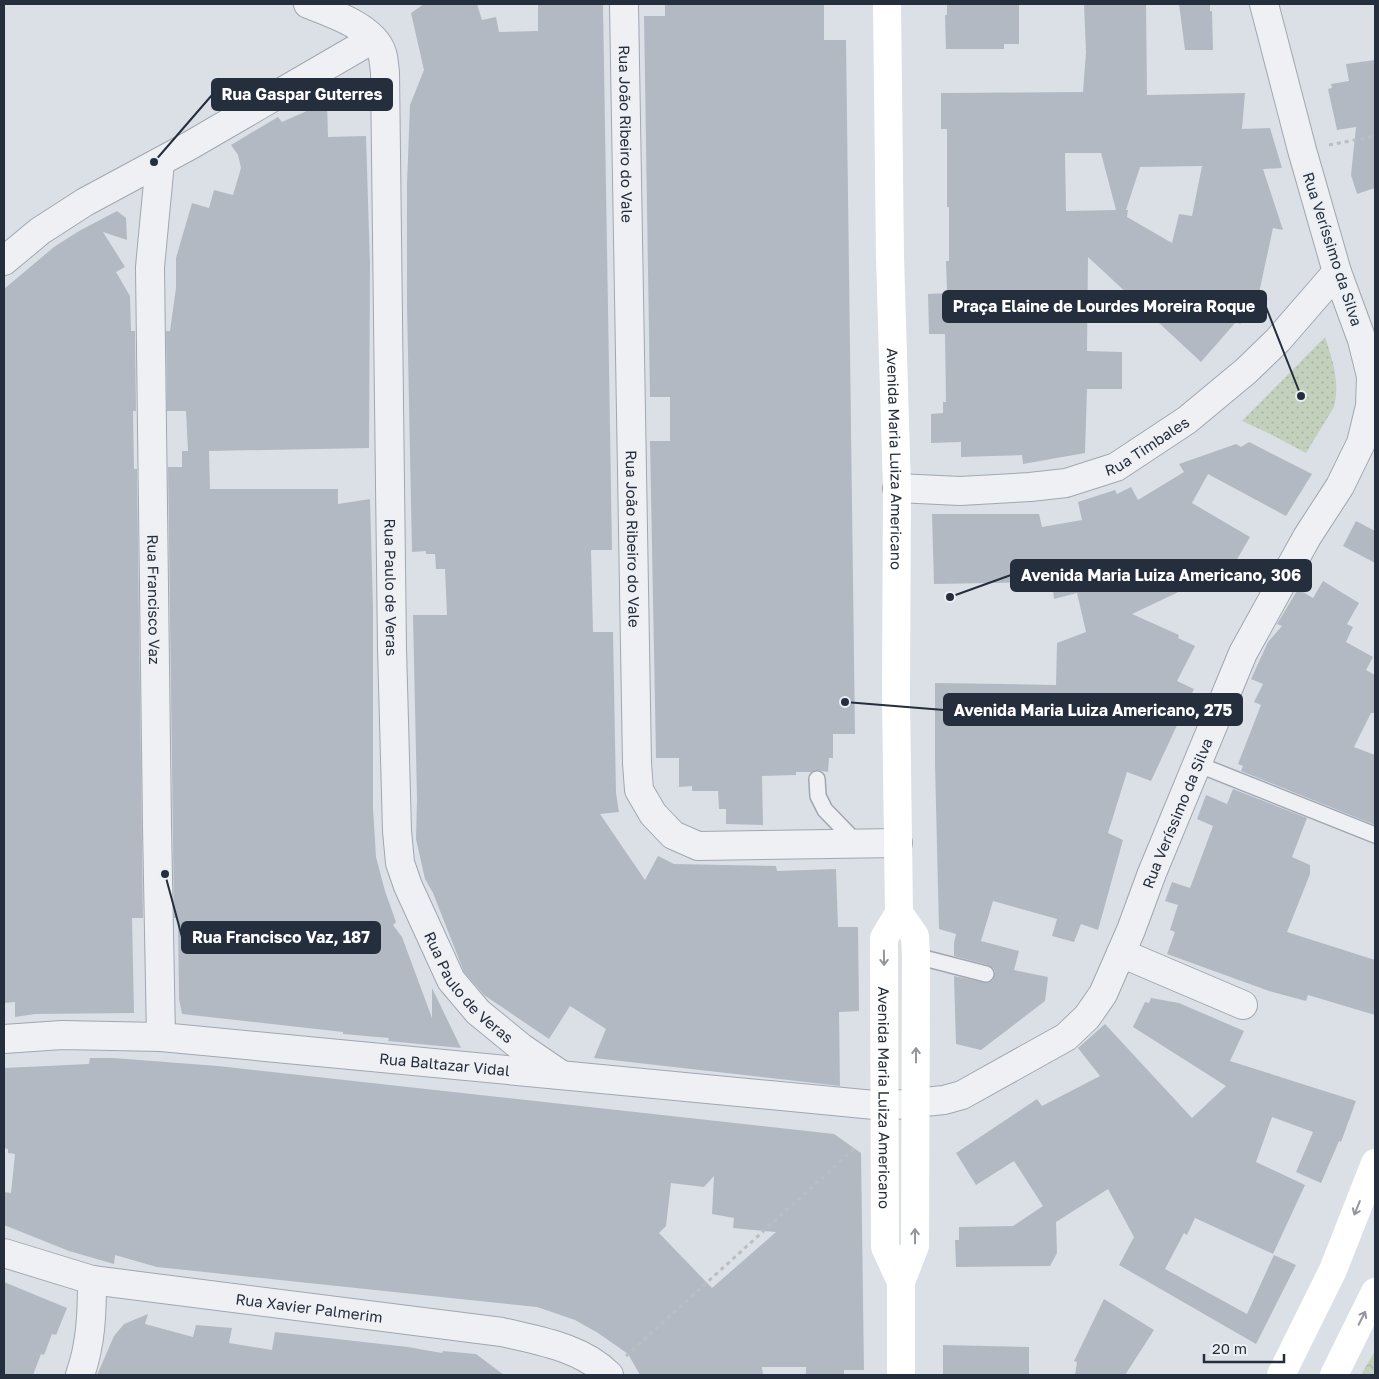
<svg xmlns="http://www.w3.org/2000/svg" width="1379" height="1379" viewBox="0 0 1379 1379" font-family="'Golos Text',sans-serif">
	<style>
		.forest { fill: url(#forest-crowns) }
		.park { fill: url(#park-dots) }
		.building { fill: #b3b9c3; fill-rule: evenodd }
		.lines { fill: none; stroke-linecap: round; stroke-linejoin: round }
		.service-casing { stroke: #a1a7b0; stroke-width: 18 }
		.minor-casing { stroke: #a1a7b0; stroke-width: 30 }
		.path { stroke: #babec4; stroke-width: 3; stroke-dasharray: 4 4; stroke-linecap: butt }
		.service { stroke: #eef0f4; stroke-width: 15 }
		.minor { stroke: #eef0f4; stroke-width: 28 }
		.secondary { stroke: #fff; stroke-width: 28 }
		.oneway { stroke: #92969e }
		.labels { text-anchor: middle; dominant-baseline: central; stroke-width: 4; stroke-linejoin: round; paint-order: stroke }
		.street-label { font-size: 15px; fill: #252e3c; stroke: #eaeff4 }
		.leader { fill: none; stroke: #252e3c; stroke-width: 2 }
		.callout-dot { fill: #252e3c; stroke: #eaeff4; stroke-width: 2 }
		.callout { fill: #252e3c; stroke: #252e3c; stroke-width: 2 }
		.callout-label { font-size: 16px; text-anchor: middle; font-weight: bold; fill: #fff }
	</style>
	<defs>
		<pattern id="forest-crowns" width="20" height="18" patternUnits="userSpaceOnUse" patternTransform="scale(1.25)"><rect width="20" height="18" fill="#c2d0bc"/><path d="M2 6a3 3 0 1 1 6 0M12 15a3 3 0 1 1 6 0" fill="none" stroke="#a7b3a2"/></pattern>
		<pattern id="park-dots" width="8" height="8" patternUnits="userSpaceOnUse" patternTransform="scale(1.25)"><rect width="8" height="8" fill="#c2d0bc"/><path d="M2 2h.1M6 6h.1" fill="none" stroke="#a7b3a2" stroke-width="1.8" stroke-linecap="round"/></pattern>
	</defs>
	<rect width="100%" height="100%" fill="#dbe0e6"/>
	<polygon class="forest" points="1375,1351 1375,1375 1361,1375"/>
	<path class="park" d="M1325 337C1333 361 1340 382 1334 407L1306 453 1266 432 1242 421Z"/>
	<g class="building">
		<polygon points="424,4 477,4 482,20 496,17 499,32 538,31 538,4 603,4 612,550 591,550 593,632 613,632 616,793 619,812 600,814 645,880 658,856 674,864 776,866 777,871 836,869 838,927 858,927 859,1011 839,1012 840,1086 594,1058 606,1029 570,1006 549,1039 484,995 464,972 433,893 425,879 416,839 417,799 413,615 447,615 445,569 436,569 435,554 426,554 426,551 412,552 407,305 407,184 410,105 424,70 411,13"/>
		<polygon points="665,4 824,4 824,40 846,40 855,734 833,734 833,758 829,758 828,772 817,770 811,772 796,772 796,775 762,776 763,825 726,824 726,809 719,809 718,791 692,791 692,786 679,787 679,758 656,758 650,441 670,441 670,397 650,397 644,16 665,16"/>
		<polygon points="947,4 1019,4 1019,44 1004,44 1004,49 946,49 945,15 947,15"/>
		<path d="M1084 4H1146L1147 95 1245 93 1242 129 1270 128 1282 168 1263 169 1283 230 1273 228 1259 293 1268 299 1240 324 1236 322 1201 362 1088 257 1087 351 1122 352V389H1087L1085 453 1023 464 1022 455 961 457V442L931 443V414L943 413V402H946L945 334H929L928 294 947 293 946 261H949V207H947V129H941V93L1083 92 1086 52ZM1065 153H1101L1116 210 1066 211ZM1202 166 1192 216 1179 214 1172 243 1127 217 1128 210H1126L1140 167Z"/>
		<polygon points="1179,4 1210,4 1210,11 1212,11 1213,50 1185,50"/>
		<polygon points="1375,60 1375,188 1357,194 1351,175 1356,127 1337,130 1328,89 1332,88 1331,84 1349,81 1346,64"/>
		<polygon points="327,102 328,137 366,136 370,265 369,448 209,451 210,489 338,489 338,504 370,499 373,608 373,808 376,857 385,891 396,922 393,925 402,937 432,1018 432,988 461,1048 388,1041 389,1038 343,1034 343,1032 182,1014 179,999 178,918 174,918 168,467 182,467 182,451 188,451 186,411 167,411 166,331 170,331 176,288 176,258 192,203 209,208 214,190 233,195 241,168 238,155 231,145 278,117 282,122"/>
		<polygon points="117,211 126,218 127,240 103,232 125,267 116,272 130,296 131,331 135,331 136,411 133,411 134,469 137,469 143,918 132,918 134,1013 35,1014 15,1017 15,1002 4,1003 4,289 54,247 79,231"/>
		<polygon points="1249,442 1312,474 1286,516 1208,474 1192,503 1250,537 1229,573 1225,570 1132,614 1179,635 1178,638 1195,646 1177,681 1194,689 1151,781 1127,772 1108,833 1123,840 1098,930 1081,924 1074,942 1052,936 1057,919 993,901 981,941 1019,951 1014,970 1048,977 1045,1001 981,1050 956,1044 954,976 988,983 993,980 995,972 993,968 988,965 954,956 954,943 956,934 939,929 935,764 935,683 1056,685 1057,643 1086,632 1077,593 1054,599 1052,582 934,584 932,514 1039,514 1042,527 1082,520 1078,502 1115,490 1117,494 1131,487 1138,500 1184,472 1179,464 1236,444 1241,447"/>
		<polygon points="1356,521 1375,531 1375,563 1343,546"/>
		<polygon points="1323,581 1359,603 1347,624 1353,627 1346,642 1373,657 1366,670 1375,675 1375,713 1371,713 1354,747 1375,755 1375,825 1241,771 1243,766 1238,764 1261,705 1254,702 1263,684 1251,679 1268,642 1282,626 1277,624 1298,589 1313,598"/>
		<polygon points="1233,789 1307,818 1292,857 1310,865 1310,874 1287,932 1375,960 1375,1015 1308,995 1306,1001 1269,991 1167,954 1175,932 1170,930 1178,905 1165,901 1172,882 1190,888 1213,826 1197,819 1206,795 1227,804"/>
		<polygon points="1151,998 1179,1003 1244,1031 1230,1061 1356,1101 1341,1142 1339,1141 1321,1183 1296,1172 1313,1132 1272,1117 1256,1162 1305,1185 1273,1254 1195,1218 1187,1235 1184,1233 1165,1269 1247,1314 1274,1255 1296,1265 1256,1344 1119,1265 1134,1237 1108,1189 1056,1222 1057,1253 1050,1266 956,1267 955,1240 959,1240 959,1227 1013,1226 1043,1206 1014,1161 976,1185 956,1153 1037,1099 1042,1106 1100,1076 1078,1048 1105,1024 1192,1118 1226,1086 1133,1027 1145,1002 1149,1003"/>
		<path d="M90 1058H113L218 1066 834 1134 861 1153 864 1370H844V1375H806V1367H762L763 1375H640L628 1354 598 1333 575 1320 537 1307 157 1267 115 1255 114 1264 69 1251 4 1225V1192L11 1193 15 1154 8 1153V1149L4 1148V1068L89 1064ZM714 1176 712 1214 734 1218 733 1228 776 1232 712 1288 659 1233 666 1226 671 1183 704 1187Z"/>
		<polygon points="4,1282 67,1308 56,1335 52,1334 44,1355 41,1354 33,1375 4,1375"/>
		<polygon points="1104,1299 1154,1330 1125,1375 1075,1375 1077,1362 1074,1361"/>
		<polygon points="148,1314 145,1324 193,1337 196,1325 232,1328 229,1343 272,1350 275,1332 408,1347 442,1353 443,1351 476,1354 504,1375 97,1375 114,1336 124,1324"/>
		<polygon points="943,1345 1029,1347 1029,1375 943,1375"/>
	</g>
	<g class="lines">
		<g class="service-casing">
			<g id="service">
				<polyline points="1197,764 1375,835"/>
				<polyline points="817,779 818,796 825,810 857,843"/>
				<polyline points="916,956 986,974"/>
			</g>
		</g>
		<g class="minor-casing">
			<g id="minor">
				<path id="s1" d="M308 4C331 13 374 27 382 53 384 59 384 66 385 72L392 648 397 831 400 863 408 886 451 980 478 1012 522 1048 560 1074"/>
				<path id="s2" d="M624 4 637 763 639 790 653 814 673 835 698 846 898 843"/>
				<path id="s3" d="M160 162 150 267 157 826 161 1037"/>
				<polyline points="4,261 40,231 85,202 189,146 373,39"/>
				<path id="s4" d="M897 488 960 491 1030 487 1066 483 1116 467 1187 420 1246 371 1278 340 1337 272"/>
				<polyline points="1121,953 1243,1005"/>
				<path id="s5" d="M4 1039 62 1035 161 1037 885 1106 944 1100 962 1095 1066 1037 1087 1017 1103 994 1131 930 1152 873 1243 653 1307 537 1340 486 1361 443 1370 406 1371 376 1362 340 1337 272 1302 150 1264 4"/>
				<path id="s6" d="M4 1253 92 1280 502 1332C539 1341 581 1347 609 1375"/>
				<path d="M80 1375C91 1344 92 1313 92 1280"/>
			</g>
		</g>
		<g class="path">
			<polyline points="1329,145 1375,136"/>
			<polyline points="626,1356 856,1147"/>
		</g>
		<use href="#service" class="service"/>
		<use href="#minor" class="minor"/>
		<g class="secondary">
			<path id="s7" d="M887 4 890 257 897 488 896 695 899 913 884 938 885 1247 901 1282"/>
			<polyline points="899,913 915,936 916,956 915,1246 901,1282 901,1375"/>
			<polyline points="1281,1375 1333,1270 1375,1163"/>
			<polyline points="1334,1375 1375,1292"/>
		</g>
	</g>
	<defs><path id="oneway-shaft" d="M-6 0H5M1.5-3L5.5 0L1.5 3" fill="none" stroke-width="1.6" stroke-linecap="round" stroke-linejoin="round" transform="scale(1.25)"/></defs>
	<g class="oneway">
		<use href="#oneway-shaft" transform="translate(884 958) rotate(89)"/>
		<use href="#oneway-shaft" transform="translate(916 1055) rotate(-90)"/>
		<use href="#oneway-shaft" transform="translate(1357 1208) rotate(112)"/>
		<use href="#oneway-shaft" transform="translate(915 1236) rotate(-90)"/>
		<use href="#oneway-shaft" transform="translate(1362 1318) rotate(-63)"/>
	</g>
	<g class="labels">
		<g class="street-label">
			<text stroke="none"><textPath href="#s2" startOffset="130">Rua João Ribeiro do Vale</textPath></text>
			<text transform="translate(1333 249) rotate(72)">Rua Veríssimo da Silva</text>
			<text stroke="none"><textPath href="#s4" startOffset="259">Rua Timbales</textPath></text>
			<text stroke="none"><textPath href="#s7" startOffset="455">Avenida Maria Luiza Americano</textPath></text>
			<text stroke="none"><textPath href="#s2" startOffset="535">Rua João Ribeiro do Vale</textPath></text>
			<text stroke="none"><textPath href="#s1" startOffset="626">Rua Paulo de Veras</textPath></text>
			<text stroke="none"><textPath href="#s3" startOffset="438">Rua Francisco Vaz</textPath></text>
			<text stroke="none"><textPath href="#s5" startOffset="1334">Rua Veríssimo da Silva</textPath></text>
			<text stroke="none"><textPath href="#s1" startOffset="1046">Rua Paulo de Veras</textPath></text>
			<text stroke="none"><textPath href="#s5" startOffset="442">Rua Baltazar Vidal</textPath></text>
			<text stroke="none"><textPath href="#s7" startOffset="1098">Avenida Maria Luiza Americano</textPath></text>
			<text stroke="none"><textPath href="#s6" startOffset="311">Rua Xavier Palmerim</textPath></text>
		</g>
	</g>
	<path class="leader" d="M154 162L212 95M1301 396L1266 307M950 597L1011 575M845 702L944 710M165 874L182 937"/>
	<g class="callout-dot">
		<circle cx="154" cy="162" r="5"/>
		<circle cx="1301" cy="396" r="5"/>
		<circle cx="950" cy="597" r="5"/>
		<circle cx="845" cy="702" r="5"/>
		<circle cx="165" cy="874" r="5"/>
	</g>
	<g class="callout">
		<rect x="212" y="79" width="180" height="31" rx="5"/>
		<rect x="943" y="291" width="323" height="31" rx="5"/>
		<rect x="1011" y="560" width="300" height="31" rx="5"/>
		<rect x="944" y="694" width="298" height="31" rx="5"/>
		<rect x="182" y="922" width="198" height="31" rx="5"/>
	</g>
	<g class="callout-label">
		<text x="302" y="100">Rua Gaspar Guterres</text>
		<text x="1104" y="312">Praça Elaine de Lourdes Moreira Roque</text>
		<text x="1161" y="581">Avenida Maria Luiza Americano, 306</text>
		<text x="1093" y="716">Avenida Maria Luiza Americano, 275</text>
		<text x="281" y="943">Rua Francisco Vaz, 187</text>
	</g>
	<rect width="1379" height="1379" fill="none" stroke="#252e3c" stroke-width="10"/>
	<path d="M1204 1354v8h80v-8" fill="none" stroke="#252e3c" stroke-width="2.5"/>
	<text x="1212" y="1354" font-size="15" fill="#252e3c" stroke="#eaeff4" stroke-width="4" paint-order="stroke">20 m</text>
</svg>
